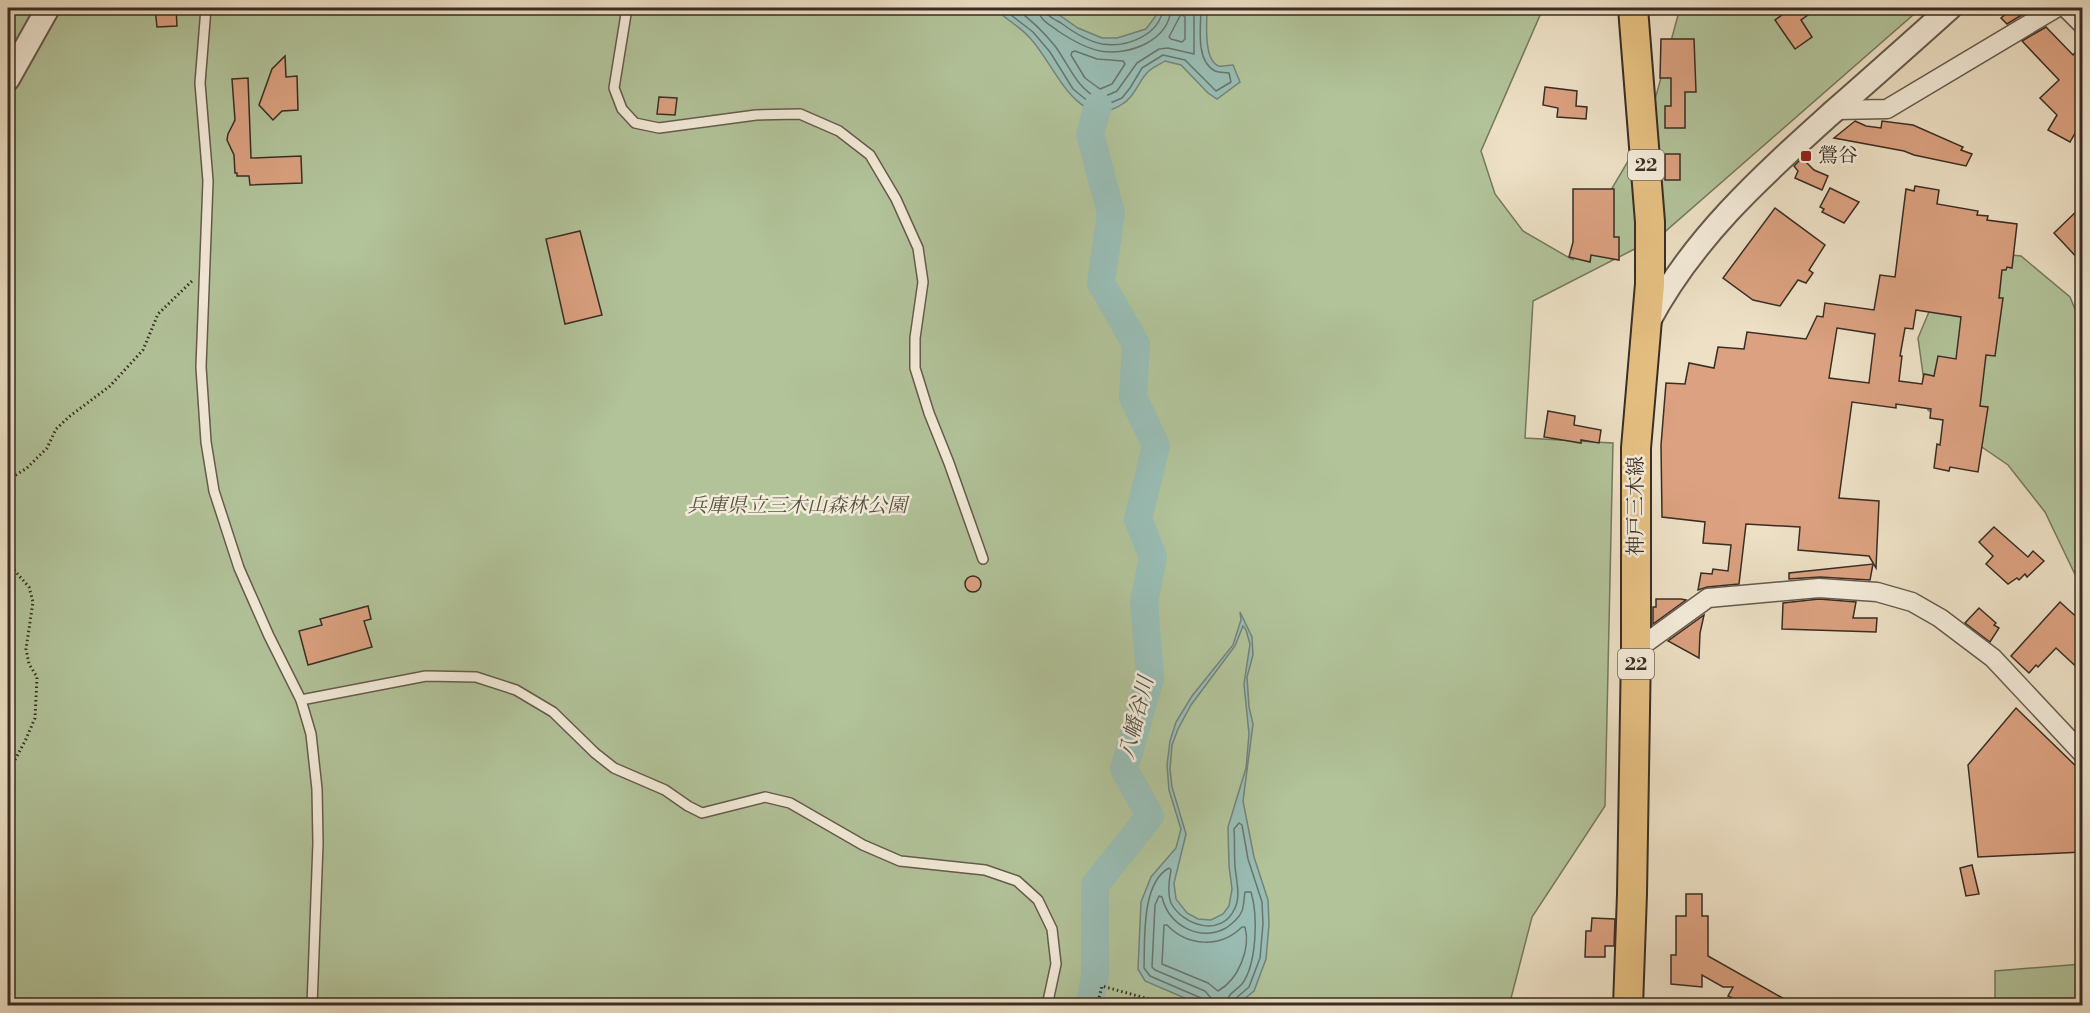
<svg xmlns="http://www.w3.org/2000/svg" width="2090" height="1013" viewBox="0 0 2090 1013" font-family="'Libre Bodoni','Noto Serif JP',serif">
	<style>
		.green { fill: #b2c39a; stroke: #76785f; stroke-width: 1.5 }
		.water { fill: #99bdb5; stroke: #73837b; stroke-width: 1.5; fill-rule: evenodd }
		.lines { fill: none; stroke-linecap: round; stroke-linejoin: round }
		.shore { stroke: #69756c; stroke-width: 1.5 }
		.river { stroke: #99bdb5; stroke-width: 28 }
		.building { fill: #dba180; stroke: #392d24; stroke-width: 1.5; fill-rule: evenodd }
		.service-casing { stroke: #665a4c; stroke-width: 12 }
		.minor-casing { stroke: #665a4c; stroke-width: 21 }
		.tertiary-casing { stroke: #665a4c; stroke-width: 26 }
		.primary-casing { stroke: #392d24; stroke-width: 32 }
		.path { stroke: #392d24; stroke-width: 3; stroke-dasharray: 1.5 3; stroke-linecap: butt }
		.service { stroke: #f3ebd9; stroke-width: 9 }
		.minor { stroke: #f3ebd9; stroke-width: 18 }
		.tertiary { stroke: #f3ebd9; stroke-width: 22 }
		.primary { stroke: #e6c082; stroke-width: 28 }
		.poi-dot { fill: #8f2418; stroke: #f3ebd9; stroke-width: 2 }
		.labels { text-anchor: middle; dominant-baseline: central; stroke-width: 5; stroke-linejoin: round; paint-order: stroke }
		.shield { fill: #f3ebd9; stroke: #71665a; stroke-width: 1.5 }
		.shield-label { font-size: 18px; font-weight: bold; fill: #392d24 }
		.poi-label { font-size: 20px; fill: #392d24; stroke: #f3ebd9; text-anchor: start }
		.park-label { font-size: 20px; font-style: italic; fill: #575242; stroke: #f3ebd9 }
		.street-label { font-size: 20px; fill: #392d24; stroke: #f3ebd9 }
		.water-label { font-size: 21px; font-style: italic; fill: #515148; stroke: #f3ebd9 }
	</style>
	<rect width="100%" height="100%" fill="#ede0c5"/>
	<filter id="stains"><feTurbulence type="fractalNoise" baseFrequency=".00333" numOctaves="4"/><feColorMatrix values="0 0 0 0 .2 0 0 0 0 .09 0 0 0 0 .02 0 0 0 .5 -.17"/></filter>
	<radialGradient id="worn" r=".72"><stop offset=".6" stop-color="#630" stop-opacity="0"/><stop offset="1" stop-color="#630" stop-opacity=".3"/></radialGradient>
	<g class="green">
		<polygon points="8,8 1539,8 1541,13 1481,151 1495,194 1523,231 1573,260 1585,234 1647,129 1680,8 1921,8 1660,236 1533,301 1525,438 1613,443 1605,806 1532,917 1509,1006 8,1005"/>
		<polygon points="1972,251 2021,256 2070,297 2082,326 2082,589 2045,512 2008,465 1928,410 1918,338 1939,288"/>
		<polygon points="2082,964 2082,1005 1995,1005 1995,971"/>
	</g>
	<g class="water">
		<path d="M994 8H1049L1078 28 1102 38H1117L1146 29 1155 17 1158 8H1207C1207 21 1203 61 1219 66 1223 67 1229 65 1233 65L1240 82 1217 99 1208 93 1181 65 1165 61C1159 65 1150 68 1146 74 1138 83 1135 96 1124 103 1077 136 1055 63 1029 37 1019 26 1004 18 994 8Z"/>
		<path d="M1240 612 1252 637 1253 655 1247 677 1249 707 1253 724 1243 801 1254 857 1268 900 1269 924 1266 959 1254 991 1237 1005H1209L1194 1002 1145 981 1138 969 1141 902 1151 877 1176 848 1181 829 1169 790 1167 765 1170 741 1176 722 1192 696 1233 645 1241 620ZM1243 626 1246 630 1250 644 1244 684 1249 734 1246 768 1228 827 1229 866 1232 889 1229 906 1223 914 1211 920 1198 919 1187 913 1176 899 1174 883 1186 834 1172 787 1170 769 1172 745 1178 729 1191 705 1235 646Z"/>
	</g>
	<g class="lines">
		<g class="shore">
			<path d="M1002 8 1033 32 1050 52 1073 89 1094 106 1101 107 1122 98 1130 88 1142 68 1163 55 1185 60 1216 91 1231 82 1229 73C1224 72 1220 73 1215 71 1195 61 1201 26 1201 8"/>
			<path d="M1015 8C1030 19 1043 31 1055 46 1069 65 1077 89 1099 99L1117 91 1137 63 1159 49 1168 48 1194 54V8"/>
			<path d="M1038 8C1039 20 1049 24 1058 31 1070 39 1085 48 1100 51 1129 56 1169 41 1171 8"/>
			<path d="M1045 8C1046 16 1054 19 1061 23 1073 32 1087 41 1102 44 1127 48 1160 35 1163 8"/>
			<polygon points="1181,14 1185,17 1185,39 1182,42 1171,39 1169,37"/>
			<polygon points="1075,51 1097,59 1123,61 1125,64 1112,84 1100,89 1085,78 1071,55 1072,52"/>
			<path d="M1164 925H1167C1188 947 1221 948 1242 927H1245C1251 949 1238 980 1218 991L1208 983 1162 964Z"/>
			<path d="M1204 1006 1201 998 1150 976 1144 968C1145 940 1141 883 1169 868L1171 870C1169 880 1167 893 1171 903 1183 926 1222 938 1235 908 1241 895 1236 880 1235 866 1234 854 1235 841 1234 829L1239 823 1242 825 1248 859 1262 902 1263 924 1260 958 1249 987 1235 999 1233 1006"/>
			<path d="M1212 1006 1211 998 1205 991 1155 970 1152 967 1155 905 1159 896 1162 897C1169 926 1200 942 1226 928 1232 924 1239 918 1242 911 1244 905 1244 898 1245 892H1251C1258 915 1257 964 1242 984 1235 992 1227 993 1226 1006"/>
		</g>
		<polyline class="river" points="1089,1006 1095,977 1095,885 1150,816 1124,769 1150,679 1144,602 1153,557 1138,519 1156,446 1133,397 1136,344 1101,283 1111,213 1090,134 1098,106"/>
	</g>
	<g class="building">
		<polygon points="155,8 176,8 177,26 157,27"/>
		<polygon points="1792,8 1818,8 1801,20 1812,37 1795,49 1775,20"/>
		<polygon points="2013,8 2027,8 2030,10 2007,24 2001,18"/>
		<polygon points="2046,27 2073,55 2082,45 2082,121 2070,142 2048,130 2057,115 2040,98 2059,80 2022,41"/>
		<polygon points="1661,39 1694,39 1696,92 1685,92 1685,128 1665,128 1665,106 1671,106 1671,78 1660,78"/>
		<polygon points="285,56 286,77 297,76 298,110 282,111 273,120 259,105 272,69"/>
		<polygon points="248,78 251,158 301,156 302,183 250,185 249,176 237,176 237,173 235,173 234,155 227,140 228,134 235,120 232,79"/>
		<polygon points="1545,87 1577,91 1576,106 1587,107 1586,119 1557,117 1558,108 1543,105"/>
		<polygon points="659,97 677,98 675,115 657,114"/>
		<polygon points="1855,121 1866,126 1881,128 1882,121 1913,125 1963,147 1961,150 1972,154 1966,166 1914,155 1904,151 1834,138"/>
		<rect x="1665" y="154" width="15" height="26"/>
		<polygon points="1802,158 1814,170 1828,176 1822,190 1795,178 1798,171 1794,166"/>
		<path d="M1915 186 1939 190 1937 204 1978 211 1977 215 1988 216 1987 220 2017 224 2012 268 2007 267 2006 270H2002L1999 298H2003L1995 356 1986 355 1980 406 1988 407 1978 472 1950 467 1949 471 1934 468 1937 444 1940 445 1943 420 1930 418 1931 409 1896 404V408L1852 402 1839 498 1879 501 1876 568 1869 556 1798 550 1800 527 1746 524 1739 584 1707 587 1698 590 1701 573 1712 574 1713 569 1728 571 1731 545 1703 543 1705 522 1662 517 1661 445 1666 383 1685 384 1689 363 1714 368 1718 347 1744 349 1747 332 1806 339 1817 316 1823 317 1825 303 1874 310 1880 275 1895 277 1906 189 1914 191ZM1916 310 1961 317 1956 359 1938 356 1934 376 1924 374 1922 384 1899 381 1902 356H1900L1905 328 1913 329ZM1837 328 1875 334 1869 383 1829 378Z"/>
		<polygon points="1830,188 1859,202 1844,223 1822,212 1824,209 1820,207"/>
		<polygon points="1573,189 1614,189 1614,237 1619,237 1619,260 1591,255 1590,262 1569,257 1573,242"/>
		<polygon points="2082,206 2082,263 2054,233"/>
		<polygon points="1775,208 1825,245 1809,270 1813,273 1806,283 1798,280 1780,306 1753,300 1723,278"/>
		<polygon points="580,231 602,315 565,324 546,239"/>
		<polygon points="1548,411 1575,416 1574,425 1601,430 1599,443 1581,440 1581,443 1544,437"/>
		<polygon points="1994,527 2028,557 2033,551 2044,561 2027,577 2025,574 2019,580 2017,578 2008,584 1986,564 1993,556 1979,542"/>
		<polygon points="1873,564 1870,580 1820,577 1789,579 1789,573"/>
		<circle cx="973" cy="584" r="8"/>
		<polygon points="1656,599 1681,599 1686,600 1653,624 1653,607 1656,607"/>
		<polygon points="1819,599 1856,602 1853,618 1877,618 1876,632 1782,629 1783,603"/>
		<polygon points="2060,602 2082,622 2082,672 2056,648 2038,667 2036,665 2029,673 2011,656"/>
		<polygon points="368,606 371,619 364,621 372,647 308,665 299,631 322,625 320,619"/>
		<polygon points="1979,608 1996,623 1994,625 1999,628 1990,642 1965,623"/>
		<polygon points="1704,615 1700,633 1699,658 1668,641"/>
		<polygon points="2016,708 2082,772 2082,852 1978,857 1968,765"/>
		<polygon points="1972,865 1979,894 1966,896 1960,868"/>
		<polygon points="1686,894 1702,894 1702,916 1708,916 1708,956 1795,1005 1746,1005 1728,996 1733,987 1723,987 1702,975 1702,987 1671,984 1671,955 1676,955 1676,916 1686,916"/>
		<polygon points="1592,918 1615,919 1614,946 1605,946 1605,957 1585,957 1586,931 1591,931"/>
	</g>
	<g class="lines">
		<g class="service-casing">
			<g id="service">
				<polyline points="206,8 200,83 208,181 201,367 206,442 214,491 239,568 269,636 301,700 311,734 317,789 318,843 312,1006"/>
				<polyline points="627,8 614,88 622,109 635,123 659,128 756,115 800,114 839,131 870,155 896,199 918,248 923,282 915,338 915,368 929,413 949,463 983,559"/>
				<polyline points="301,700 426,676 476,677 516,690 553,712 595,753 614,768 665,790 688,806 702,813 765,797 790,803 863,845 900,861 985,870 1017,881 1038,900 1052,929 1056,964 1047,1006"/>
			</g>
		</g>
		<g class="minor-casing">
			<g id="minor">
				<polyline points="2066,8 2082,24"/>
				<polyline points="1836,110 1887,109 2056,8"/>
				<polyline points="1636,650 1708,598 1819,588 1877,592 1912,602 1940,618 1993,658 2082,753"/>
			</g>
		</g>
		<g class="tertiary-casing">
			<g id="tertiary">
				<polyline points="8,79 48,8"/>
				<path d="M1648 323C1693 237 1763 175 1834 111 1873 77 1912 42 1950 8"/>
			</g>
		</g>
		<g class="primary-casing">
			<polyline id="primary" points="1628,1006 1632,894 1636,650 1636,448 1650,284 1650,222 1633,8"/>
		</g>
		<g class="path">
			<polyline points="8,480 27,468 47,448 56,429 70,416 110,386 143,350 158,314 193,280"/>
			<polyline points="8,563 29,587 33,602 26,649 29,664 37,677 35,718 26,739 8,773"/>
			<polyline points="1097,1006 1102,986 1174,1006"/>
		</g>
		<use href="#service" class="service"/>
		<use href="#minor" class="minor"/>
		<use href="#tertiary" class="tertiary"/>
		<use href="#primary" class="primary"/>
	</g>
	<rect class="poi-dot" x="1800" y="150" width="12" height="12" rx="3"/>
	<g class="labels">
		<g class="shield">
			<rect x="1628" y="150" width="36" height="30" rx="4.5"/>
			<rect x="1618" y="649" width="36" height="30" rx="4.5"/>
		</g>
		<g class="shield-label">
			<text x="1646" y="165">22</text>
			<text x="1636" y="664">22</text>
		</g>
		<g class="poi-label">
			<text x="1818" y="156">鶯谷</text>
		</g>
		<g class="park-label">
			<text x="797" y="506">兵庫県立三木山森林公園</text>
		</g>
		<g class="street-label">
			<text transform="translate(1636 506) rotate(-90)">神戸三木線</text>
		</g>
		<g class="water-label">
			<text transform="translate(1137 718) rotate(-76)">八幡谷川</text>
		</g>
	</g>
	<rect width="2090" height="1013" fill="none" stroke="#ede0c5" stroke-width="30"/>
	<rect x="9" y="9" width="2072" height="995" fill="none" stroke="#392d24" stroke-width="3"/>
	<rect x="15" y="15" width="2060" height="983" fill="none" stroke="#392d24" stroke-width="1.5"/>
	<rect width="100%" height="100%" filter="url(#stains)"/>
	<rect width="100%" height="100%" fill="url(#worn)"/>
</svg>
